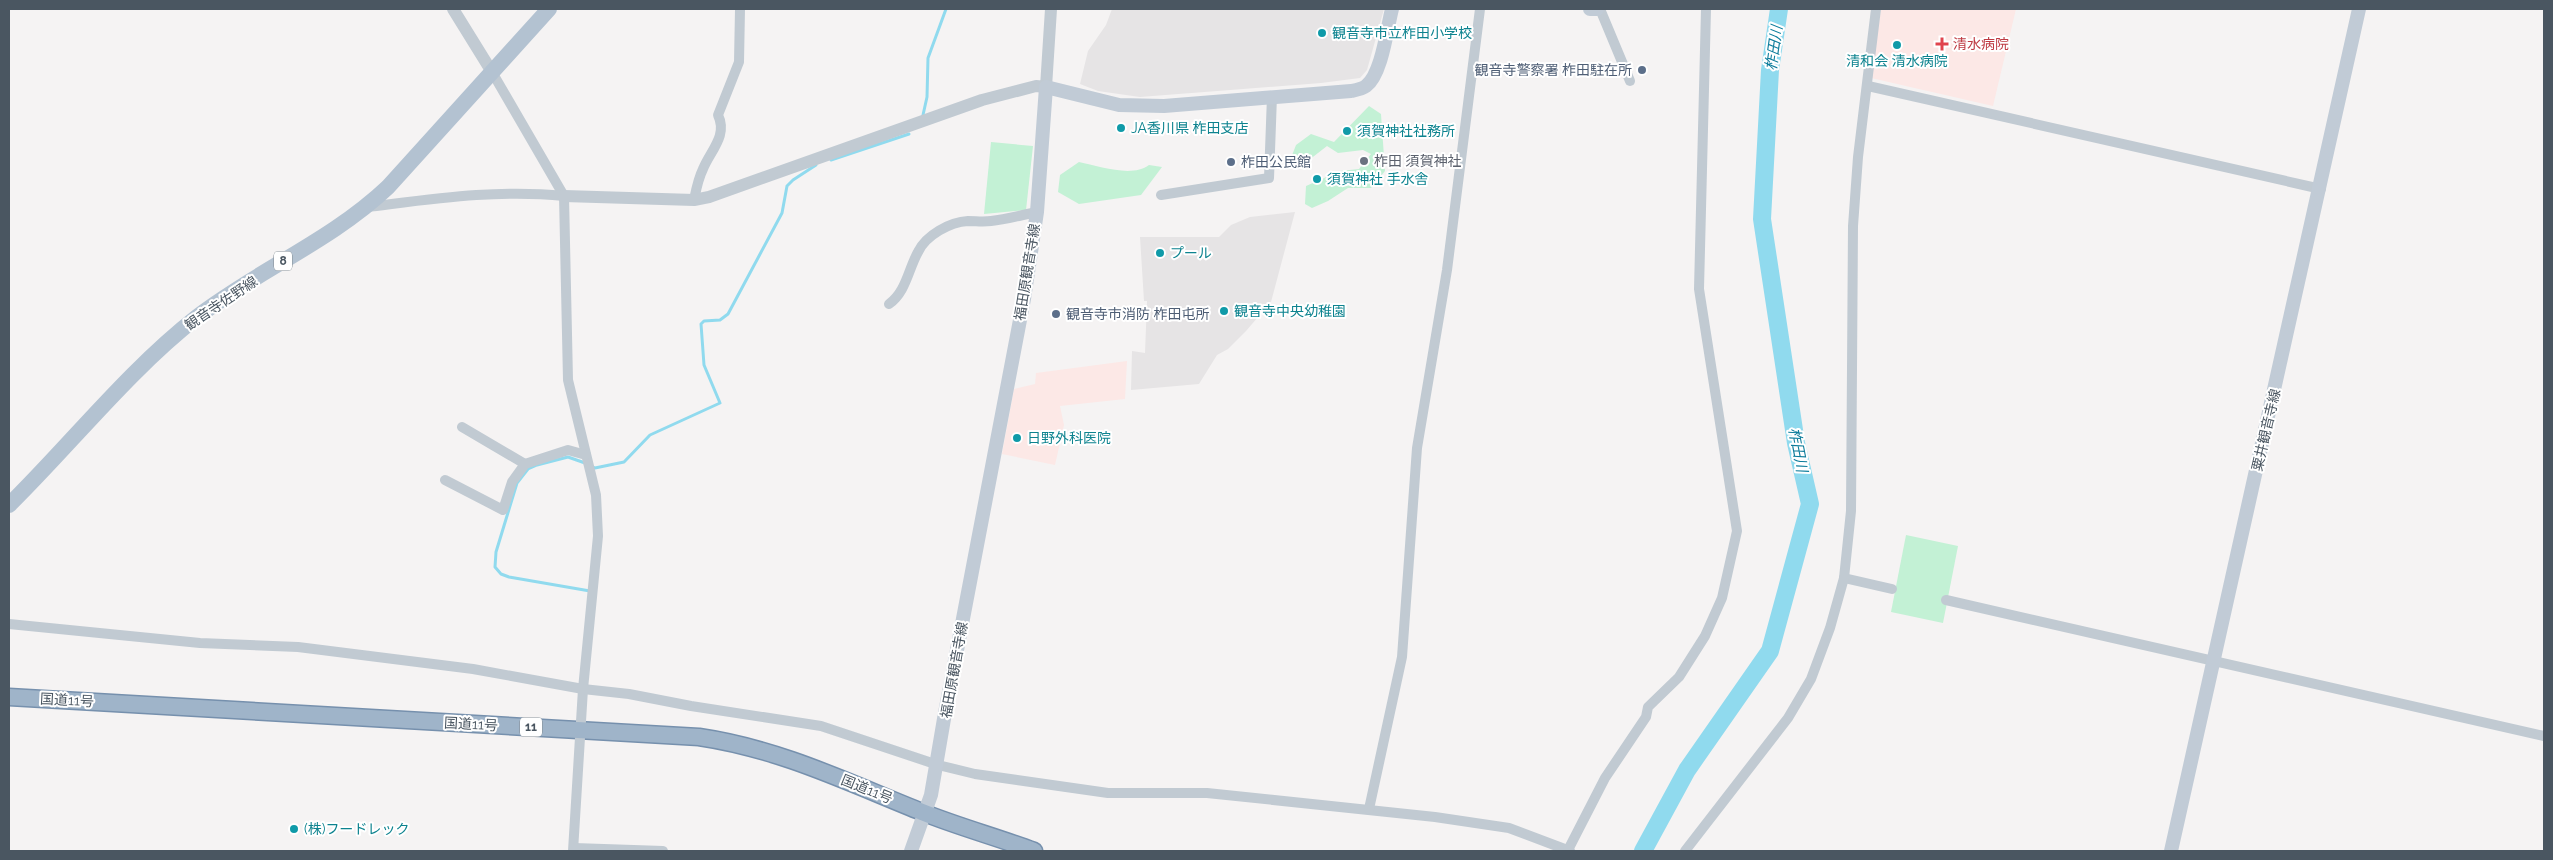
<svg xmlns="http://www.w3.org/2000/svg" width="2553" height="860" viewBox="0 0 2553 860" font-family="Raleway,'Noto Sans JP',sans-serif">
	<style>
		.education { fill: #e6e4e5 }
		.medical { fill: #fce8e6 }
		.green { fill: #c3f1d5 }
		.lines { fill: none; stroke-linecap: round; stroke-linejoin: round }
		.stream { stroke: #90daee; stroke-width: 3 }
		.river { stroke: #90daee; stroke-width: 18 }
		.trunk-casing { stroke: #7690ad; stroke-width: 19 }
		.minor { stroke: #c1cad2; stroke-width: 10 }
		.tertiary { stroke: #c1cad2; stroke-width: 12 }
		.secondary { stroke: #c1cbd6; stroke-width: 14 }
		.primary { stroke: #b3c2d1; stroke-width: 16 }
		.trunk { stroke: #9fb4c9; stroke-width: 16 }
		.culture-dot { fill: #0f9aa8; stroke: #fff; stroke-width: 2 }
		.health-dot { fill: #e0444e; stroke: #fff; stroke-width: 2 }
		.service-dot { fill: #5c6f8a; stroke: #fff; stroke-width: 2 }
		.worship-dot { fill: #6b7280; stroke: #fff; stroke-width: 2 }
		.labels { text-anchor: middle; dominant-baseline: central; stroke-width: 4; stroke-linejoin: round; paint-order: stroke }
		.shield { fill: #fff; stroke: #808990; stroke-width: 1 }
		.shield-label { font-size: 12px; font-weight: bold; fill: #4a5661 }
		.culture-label { font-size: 14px; fill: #0d838f; stroke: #fff; text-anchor: start }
		.health-label { font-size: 14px; fill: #be3a42; stroke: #fff; text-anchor: start }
		.service-label { font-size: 14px; fill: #4e5e75; stroke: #fff; text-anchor: start }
		.worship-label { font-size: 14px; fill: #5b616d; stroke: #fff; text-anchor: start }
		.street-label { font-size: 14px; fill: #4a5661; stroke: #fff }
		.water-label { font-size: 15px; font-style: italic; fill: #0c7c9b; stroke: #fff }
	</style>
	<rect width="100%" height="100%" fill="#f5f3f3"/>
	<g class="education">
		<polygon points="1112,9 1384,9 1367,70 1360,78 1321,83 1140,97 1098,91 1080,84 1088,51 1106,25"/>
		<polygon points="1295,212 1271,302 1246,331 1228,349 1217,355 1199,384 1131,390 1132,351 1145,353 1147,301 1144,301 1140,237 1219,237 1231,225 1250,217"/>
	</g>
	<g class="medical">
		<polygon points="1881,9 2016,9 1993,106 1871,78"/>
		<polygon points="1127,361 1125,399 1060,406 1064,425 1055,465 1002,454 1014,389 1035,384 1036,373"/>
	</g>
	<g class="green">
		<polygon points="1369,106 1381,114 1385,171 1371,188 1348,188 1328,201 1312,208 1305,204 1306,186 1340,171 1359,169 1371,154 1363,150 1338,153 1327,146 1309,160 1291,158 1296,145 1311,134 1334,142"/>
		<polygon points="991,142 1033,146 1026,210 984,214"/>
		<path d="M1079 162C1099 166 1132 178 1149 165L1162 167 1141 195 1079 204 1058 192 1060 175Z"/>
		<polygon points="1906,535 1958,546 1943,623 1891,612"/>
	</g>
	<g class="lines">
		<g class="stream">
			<polyline points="923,115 927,97 928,58 946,9"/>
			<polyline points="831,160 909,134"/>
			<polyline points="585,463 568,457 537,465 528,469 517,483 496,552 495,567 501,574 509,577 590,591"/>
			<polyline points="591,466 595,468 624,462 650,435 720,403 704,365 701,324 704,321 720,320 728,314 782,213 787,186 793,180 816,165"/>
		</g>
		<polyline class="river" points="1643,851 1687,770 1770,651 1810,504 1796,443 1762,219 1770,70 1779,9"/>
		<g class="trunk-casing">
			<path id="trunk" d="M9 697 699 737C780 749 847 782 922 812 959 827 997 837 1034 851"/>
		</g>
		<g class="minor">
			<polyline points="1600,9 1630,81"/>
			<polyline points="492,72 564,196 568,380 596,495 598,536 583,689 573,851"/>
			<polyline points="1868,86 2321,189"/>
			<polyline points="1161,195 1269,178 1272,96"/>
			<path d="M694 200C696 190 698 179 703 169 710 151 728 136 718 115L739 62 740 9"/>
			<path d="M367 207C433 199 497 189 564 196"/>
			<path d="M889 304C906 292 908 270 918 252 926 235 950 222 968 221 976 221 983 222 991 221 1007 219 1022 215 1037 212"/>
			<polyline points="462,427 525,464"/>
			<polyline points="445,480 503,510 512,482 525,464 568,450 586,455"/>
			<polyline points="1844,578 1892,589"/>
			<polyline points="1946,600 2544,736"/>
			<polyline points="9,624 200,643 298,647 473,669 583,689 629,694 691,706 821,726 938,765 975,774 1108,793 1207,793 1435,817 1509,828 1570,851"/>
			<polyline points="1369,809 1402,657 1417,448 1447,270 1480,9"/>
			<polyline points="574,848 663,851"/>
			<polyline points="1568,850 1605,778 1646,717 1648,707 1679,677 1705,636 1722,598 1737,531 1699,289 1706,9"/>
			<polyline points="1685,851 1788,718 1811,679 1830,628 1844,578 1851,511 1853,226 1858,157 1876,9"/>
		</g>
		<g class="tertiary">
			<polyline points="453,9 492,72"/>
			<polyline points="564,196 694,200 709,197 982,100 1036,86 1046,87 1051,9"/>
		</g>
		<g class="secondary">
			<polyline points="1590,9 1597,9"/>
			<path d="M911 851 931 795 945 713 1024 299 1037 212 1046 87 1119 105 1164 106 1351 91C1356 90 1362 89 1366 86 1382 74 1387 28 1392 9"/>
			<polyline points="2171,851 2359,9"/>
		</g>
		<path class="primary" d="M9 505C70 445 129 370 197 317 258 270 331 241 388 187L549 9"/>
		<use href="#trunk" class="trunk"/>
	</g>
	<g class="culture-dot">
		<circle cx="1322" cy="33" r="5"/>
		<circle cx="1897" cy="45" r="5"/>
		<circle cx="1121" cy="128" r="5"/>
		<circle cx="1347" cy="131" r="5"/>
		<circle cx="1317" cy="179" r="5"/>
		<circle cx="1160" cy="253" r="5"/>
		<circle cx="1224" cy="311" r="5"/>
		<circle cx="1017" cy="438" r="5"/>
		<circle cx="294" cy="829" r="5"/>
	</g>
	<path class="health-dot" d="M1939.5 36.5h5v5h5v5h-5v5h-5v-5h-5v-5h5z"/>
	<g class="service-dot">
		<circle cx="1642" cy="70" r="5"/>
		<circle cx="1231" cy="162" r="5"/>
		<circle cx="1056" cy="314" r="5"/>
	</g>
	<circle class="worship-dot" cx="1364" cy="161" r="5"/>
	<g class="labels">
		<g class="shield">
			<rect x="274" y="251.5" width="18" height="19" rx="4"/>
			<rect x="520" y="717.5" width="22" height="19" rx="4"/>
		</g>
		<g class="shield-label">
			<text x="283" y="261">8</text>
			<text x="531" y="727">11</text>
		</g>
		<g class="culture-label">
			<text x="1332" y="33">観音寺市立柞田小学校</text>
			<text x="1897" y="61" text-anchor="middle">清和会 清水病院</text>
			<text x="1131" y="128">JA香川県 柞田支店</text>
			<text x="1357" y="131">須賀神社社務所</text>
			<text x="1327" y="179">須賀神社 手水舎</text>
			<text x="1170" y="253">プール</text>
			<text x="1234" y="311">観音寺中央幼稚園</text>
			<text x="1027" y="438">日野外科医院</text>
			<text x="304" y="829">(株)フードレック</text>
		</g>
		<g class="health-label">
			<text x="1953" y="44">清水病院</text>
		</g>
		<g class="service-label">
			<text x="1632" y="70" text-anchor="end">観音寺警察署 柞田駐在所</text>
			<text x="1241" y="162">柞田公民館</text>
			<text x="1066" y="314">観音寺市消防 柞田屯所</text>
		</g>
		<g class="worship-label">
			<text x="1374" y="161">柞田 須賀神社</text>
		</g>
		<g class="street-label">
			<text transform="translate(1027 272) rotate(-81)">福田原観音寺線</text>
			<text transform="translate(221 303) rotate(-34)">観音寺佐野線</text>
			<text transform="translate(2266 430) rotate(-77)">粟井観音寺線</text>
			<text transform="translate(954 670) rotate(-80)">福田原観音寺線</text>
			<text transform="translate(67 700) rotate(3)">国道11号</text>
			<text transform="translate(471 724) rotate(3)">国道11号</text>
			<text transform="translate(867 789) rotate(22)">国道11号</text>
		</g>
		<g class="water-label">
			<text transform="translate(1774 48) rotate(-82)">柞田川</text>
			<text transform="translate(1798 450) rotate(79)">柞田川</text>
		</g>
	</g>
	<rect width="2553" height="860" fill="none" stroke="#4a5661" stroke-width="20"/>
</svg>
